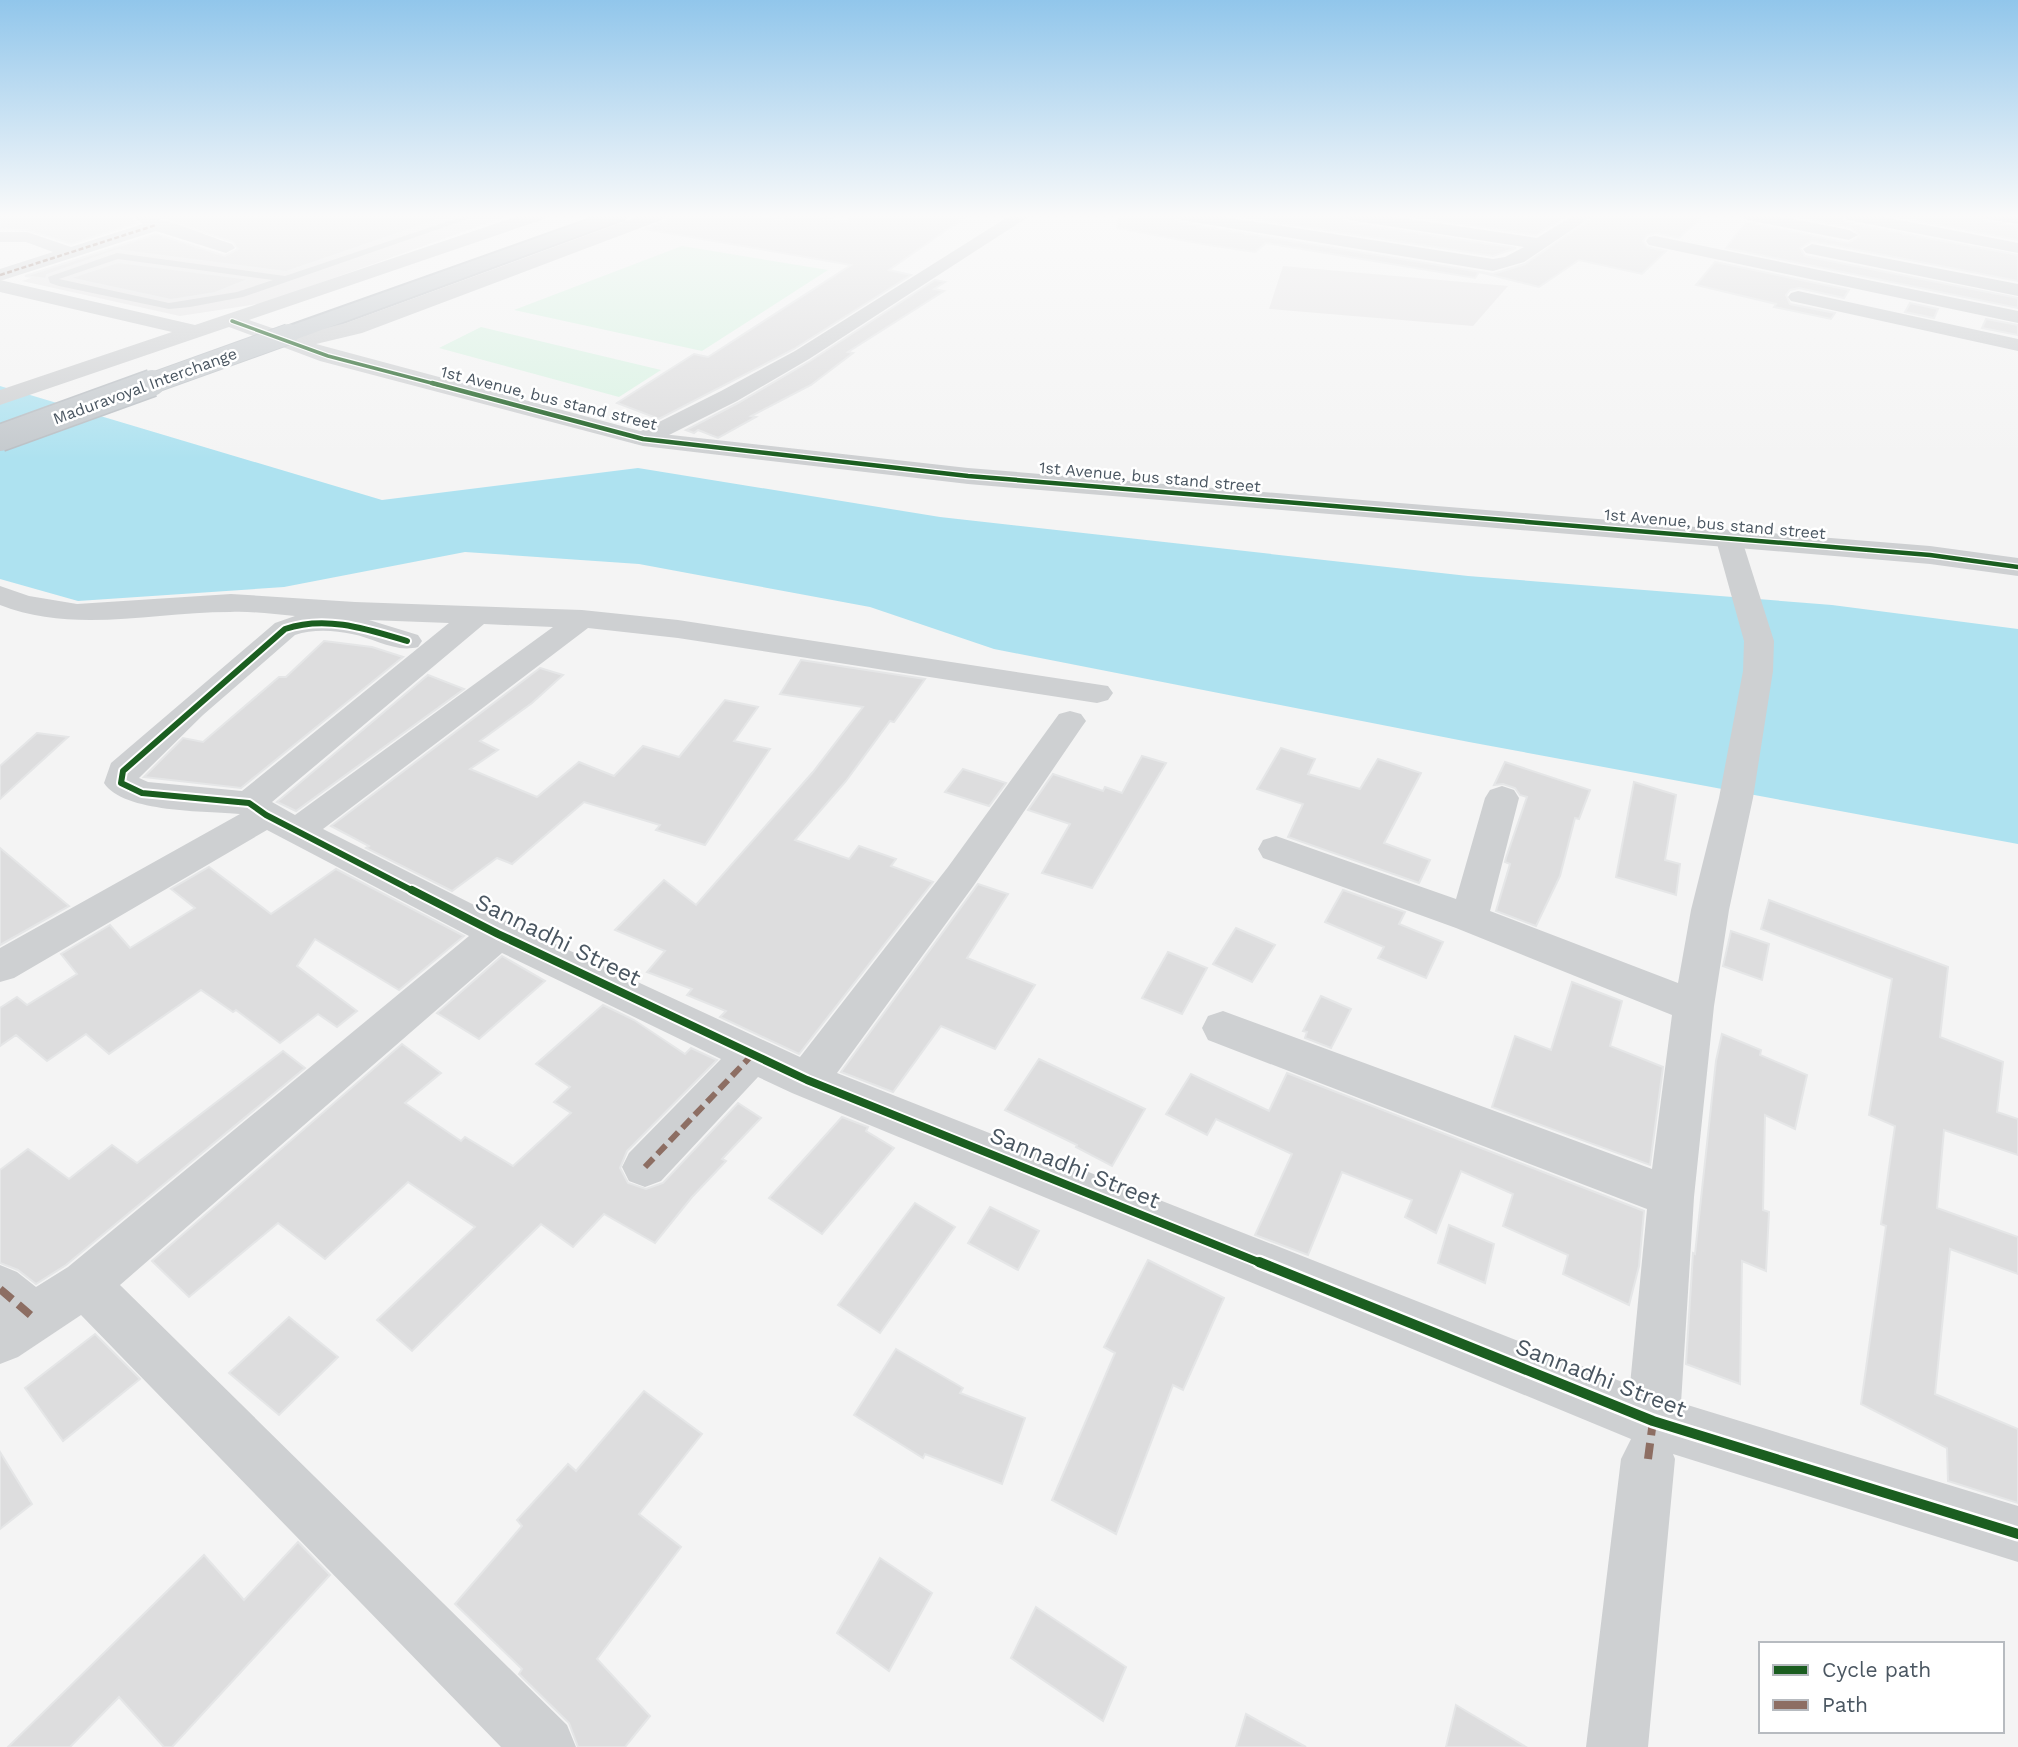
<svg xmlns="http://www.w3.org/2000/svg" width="2018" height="1747" viewBox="0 0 2018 1747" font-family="'Work Sans',sans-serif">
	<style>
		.education { fill: #e6e5e6 }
		.green { fill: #d9f2e3 }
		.water { fill: #aee2f0 }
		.building { fill: #ddddde; stroke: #e5e6e7; stroke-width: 2 }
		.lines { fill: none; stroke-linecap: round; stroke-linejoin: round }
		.trunk-casing { stroke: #b9bec3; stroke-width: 4 }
		.service { fill: #ced0d2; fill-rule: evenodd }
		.minor { fill: #ced0d2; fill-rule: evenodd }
		.tertiary { fill: #ced0d2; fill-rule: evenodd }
		.trunk { fill: #c4c9cd; fill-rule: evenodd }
		.trunk-bridge-far1-casing { stroke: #b9bec3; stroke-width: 22; stroke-linecap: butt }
		.trunk-bridge-casing { stroke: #b9bec3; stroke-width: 29; stroke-linecap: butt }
		.trunk-bridge-far1 { stroke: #c4c9cd; stroke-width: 20 }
		.trunk-bridge { stroke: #c4c9cd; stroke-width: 26 }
		.quiet-far2 { stroke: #8d6e63; stroke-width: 2.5; stroke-dasharray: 5 2.5; stroke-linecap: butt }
		.quiet-far1 { stroke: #8d6e63; stroke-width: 6; stroke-dasharray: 12 6; stroke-linecap: butt }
		.quiet { stroke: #8d6e63; stroke-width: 8; stroke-dasharray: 16 8; stroke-linecap: butt }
		.cycleway-far4-casing { stroke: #fff; stroke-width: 6 }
		.cycleway-far3-casing { stroke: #fff; stroke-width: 7 }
		.cycleway-far2-casing { stroke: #fff; stroke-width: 10 }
		.cycleway-far1-casing { stroke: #fff; stroke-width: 12 }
		.cycleway-casing { stroke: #fff; stroke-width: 15 }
		.cycleway-far4 { stroke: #1b5e20; stroke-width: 3.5 }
		.cycleway-far3 { stroke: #1b5e20; stroke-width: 4.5 }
		.cycleway-far2 { stroke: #1b5e20; stroke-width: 6 }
		.cycleway-far1 { stroke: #1b5e20; stroke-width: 8 }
		.cycleway { stroke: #1b5e20; stroke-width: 10 }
		.labels { text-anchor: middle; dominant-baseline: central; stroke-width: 5; stroke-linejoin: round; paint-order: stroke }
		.far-street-label { font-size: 16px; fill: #4a5661; stroke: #fff }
		.near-street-label { font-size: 23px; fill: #4a5661; stroke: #fff }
	</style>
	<rect width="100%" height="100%" fill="#f4f4f4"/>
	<g class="education">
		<polygon points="354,215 510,215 264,303 180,316 22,281 135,243 219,257"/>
		<polygon points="1283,266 1508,286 1473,326 1269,309"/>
	</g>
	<g class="green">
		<polygon points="682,246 828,270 702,351 514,310"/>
		<polygon points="481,327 661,370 619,397 439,348"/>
	</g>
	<polygon class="water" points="0,386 382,500 638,468 940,517 1468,576 1832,605 2018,629 2018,844 1469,742 994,649 870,607 639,564 465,552 284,587 78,601 0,579"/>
	<g class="building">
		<polygon points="0,215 129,215 137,223 71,244 28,230 0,229"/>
		<polygon points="152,215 440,215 440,219 286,272 117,250 47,275 46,279 25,276 156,234 225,256 238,249 233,242"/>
		<polygon points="670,215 754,215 782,220 790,215 803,215 848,222 848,215 968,215 889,270 911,275 794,349 659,419 617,403 694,354 708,357 851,265 645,229 665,221"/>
		<polygon points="1118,215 1171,215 1181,223 1493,274 1525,264 1596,215 1704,215 1679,238 1656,233 1647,235 1643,241 1647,247 1666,251 1642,274 1579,260 1539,287 1479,272 1475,278 1266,243 1255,252 1208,245 1117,228"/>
		<polygon points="1228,215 1339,215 1349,223 1516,248 1493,256"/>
		<polygon points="1399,215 1569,215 1536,235"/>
		<polygon points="1786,215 1838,215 1847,223 2018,255 2018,281 1812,241 1800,248 1805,256 2018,298 2018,308 1726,248 1746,222 1848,243 1860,236 1850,227"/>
		<polygon points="1887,215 1981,215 1987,222 2018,226 2018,240"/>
		<polygon points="118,262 250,279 215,293 171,300 69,278"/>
		<polygon points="1715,262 1849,290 1844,298 1799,288 1790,290 1786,295 1790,304 1835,313 1831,319 1774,307 1776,304 1696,285"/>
		<polygon points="935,280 945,282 934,289 944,291 848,352 853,353 811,385 751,416 756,417 718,438 698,430 694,433 686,430 738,403 810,361"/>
		<polygon points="1910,303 1938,309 1934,318 1905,312"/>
		<polygon points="1986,319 2018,325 2018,335 1982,328"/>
		<polygon points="324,641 372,647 403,657 241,788 144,777 183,738 203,742 279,677 286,677"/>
		<polygon points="801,660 925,679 894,722 890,721 846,781 795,840 849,859 859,846 896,859 891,866 933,882 799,1054 720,1017 726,1011 687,995 692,989 647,972 665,951 615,930 664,880 696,905 813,772 863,707 780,694"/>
		<polygon points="540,668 563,675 532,703 480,741 498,750 470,769 537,797 579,762 614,776 643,746 679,757 725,700 758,707 734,741 770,749 705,845 656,830 660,825 584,802 512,864 497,858 452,891 366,848 369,846 331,826"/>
		<polygon points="428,675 464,689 296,811 277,802"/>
		<polygon points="37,733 68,737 0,799 0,766"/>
		<polygon points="1281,748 1315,759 1308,774 1360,789 1378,759 1421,773 1384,843 1430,860 1419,883 1288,837 1303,804 1257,789"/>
		<polygon points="1142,756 1166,763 1092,888 1042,873 1070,824 1028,810 1053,774 1103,791 1105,787 1122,793"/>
		<polygon points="1505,762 1590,790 1579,819 1575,818 1560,876 1536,926 1496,911 1510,864 1505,862 1506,858 1527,797 1520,795 1515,788 1503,784 1494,785"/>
		<polygon points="963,769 1006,783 989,806 945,792"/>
		<polygon points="1634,782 1676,795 1665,860 1680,864 1676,895 1616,877"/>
		<polygon points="0,848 69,906 0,945"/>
		<polygon points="209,867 271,914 336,869 464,936 399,990 315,939 297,966 357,1011 337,1027 318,1014 280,1043 236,1010 233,1012 201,990 109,1054 86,1034 47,1061 16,1035 0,1046 0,1008 17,997 27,1005 77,974 61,954 110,925 130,948 195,908 171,889"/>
		<polygon points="978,884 1008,894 967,958 1035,985 995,1049 941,1026 893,1092 841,1072"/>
		<polygon points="1343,890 1405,912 1399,924 1443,942 1426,978 1378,958 1384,947 1325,922"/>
		<polygon points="1769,900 1948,967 1940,1037 2003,1062 1997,1112 2018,1119 2018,1155 1944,1130 1937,1208 2018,1237 2018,1274 1950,1249 1935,1394 2018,1429 2018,1503 1948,1481 1947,1448 1861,1404 1886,1226 1881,1224 1895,1126 1869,1115 1892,979 1761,929"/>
		<polygon points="1236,928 1275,945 1252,982 1213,964"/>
		<polygon points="1731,931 1769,944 1762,980 1723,966"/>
		<polygon points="1168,952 1207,968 1182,1014 1142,998"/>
		<polygon points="502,956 545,981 479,1039 437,1013"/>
		<polygon points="1572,982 1622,1001 1610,1046 1663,1067 1650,1165 1492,1107 1515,1036 1551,1050"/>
		<polygon points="1321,996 1351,1009 1331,1048 1305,1038 1307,1032 1303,1031"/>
		<polygon points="603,1005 634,1020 685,1054 691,1048 717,1060 627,1151 620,1168 628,1183 646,1189 663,1183 738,1103 761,1118 722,1159 726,1161 692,1197 655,1243 604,1214 573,1247 541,1224 412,1351 377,1320 475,1227 408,1182 325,1259 278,1223 189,1297 152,1261 402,1044 441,1073 405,1103 461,1141 465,1137 513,1166 571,1113 554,1102 570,1087 536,1064"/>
		<polygon points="1722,1034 1761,1050 1760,1055 1807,1075 1795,1129 1765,1115 1763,1210 1769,1212 1766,1271 1742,1261 1740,1384 1686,1364 1693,1253 1695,1254 1716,1061"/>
		<polygon points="283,1051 305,1068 66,1265 36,1284 18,1270 0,1263 0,1170 28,1149 69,1179 112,1145 137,1163"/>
		<polygon points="1039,1059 1145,1109 1112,1166 1076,1147 1077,1145 1005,1110"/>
		<polygon points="1287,1073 1644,1211 1639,1266 1629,1305 1563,1274 1568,1255 1503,1226 1513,1194 1461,1171 1436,1233 1405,1217 1412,1200 1342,1172 1308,1255 1255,1235 1292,1154 1216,1119 1207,1135 1166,1114 1191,1074 1269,1111"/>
		<polygon points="842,1117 868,1127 866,1131 894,1148 822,1234 769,1198"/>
		<polygon points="915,1203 955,1227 880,1333 838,1305"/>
		<polygon points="990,1207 1039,1231 1018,1270 968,1243"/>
		<polygon points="1449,1225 1494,1244 1485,1283 1438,1263"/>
		<polygon points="1148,1260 1224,1298 1183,1390 1173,1385 1116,1534 1052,1500 1115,1353 1104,1347"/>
		<polygon points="289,1317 338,1357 279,1415 229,1373"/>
		<polygon points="95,1334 140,1379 63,1441 25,1388"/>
		<polygon points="896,1349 963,1388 960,1393 1025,1418 1002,1484 925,1454 923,1458 854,1415"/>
		<polygon points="644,1391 702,1434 639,1514 681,1547 597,1659 650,1716 625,1747 578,1747 569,1723 519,1674 522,1669 455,1604 522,1526 517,1520 568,1464 576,1471"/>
		<polygon points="0,1452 32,1504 0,1529"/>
		<polygon points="298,1542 330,1575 172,1747 164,1747 119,1697 70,1747 8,1747 204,1555 244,1600"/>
		<polygon points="880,1558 932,1593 889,1671 837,1633"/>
		<polygon points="1036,1607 1126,1667 1103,1721 1011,1658"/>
		<polygon points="1456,1705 1526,1747 1446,1747"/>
		<polygon points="1246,1714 1306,1747 1236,1747"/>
	</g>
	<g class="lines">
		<g class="trunk-casing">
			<polygon id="trunk" points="602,215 627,215 624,219 297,339 281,339 278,334 281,329"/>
		</g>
		<path class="service" d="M467 215H479L243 297 190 307 169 309 59 286 50 283 48 277 117 253 285 276ZM118 259 273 280 237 292 169 303 59 279Z"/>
		<g class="minor">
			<path d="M131 215C162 215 201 234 232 244L235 248 226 253 156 231 0 281V269L53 252 26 242H0V232H27L71 247 143 224Z"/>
			<polygon points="1011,215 1031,215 809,359 737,401 651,444 635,444 631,439 635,434 721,391 795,351"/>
			<polygon points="1173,215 1212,215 1493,259 1505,257 1524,247 1349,220 1341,215 1382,215 1537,238 1574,215 1594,215 1524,262 1493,271 1181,220"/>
			<polygon points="1739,215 1773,215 1849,230 1858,235 1849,240 1747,220"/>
			<polygon points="1840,215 1874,215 2018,243 2018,253 1848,220"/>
			<polygon points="1655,236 2018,311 2018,323 1649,245 1646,241 1649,237"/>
			<polygon points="1812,244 2018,284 2018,296 1806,253 1803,249"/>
			<polygon points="1798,291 2018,339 2018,351 1791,301 1788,297 1791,293"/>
			<path d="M1729 532 1738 534 1742 540 1774 641 1773 671 1753 798 1729 910 1714 1006 1694 1197 1681 1403 2018 1506V1562L1673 1454 1675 1459 1648 1747H1586L1621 1459 1631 1439 792 1093 758 1077 661 1181 645 1187 629 1181 622 1167 629 1153 721 1059 502 953 120 1285 567 1725 576 1747H501L81 1315 18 1357 0 1364V1265L17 1272 36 1287 68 1267 469 936 267 830 14 978 0 982V948L240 814C207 811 123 813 104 783L111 763 275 623 295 616C274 614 252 611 230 612 153 612 74 634 0 605V586L29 596 77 604 231 594 355 602 582 610 678 620 1108 686 1113 693 1108 700 1097 703 678 638 588 628 323 829 512 924 800 1057 948 867 1059 714 1070 711 1081 714 1086 721 1081 728 974 885 837 1073 1630 1385 1647 1209 1208 1040 1202 1028 1208 1016 1223 1011 1652 1169 1672 1015 1456 928 1263 858 1258 849 1263 840 1276 836 1456 899 1485 798 1490 790 1502 786 1514 790 1519 798 1490 911 1678 983 1691 910 1719 798 1743 671 1744 641 1716 540 1720 534ZM369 620 449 623 242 791 148 782 139 778 203 715 295 635C312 629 334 630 352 634 374 638 395 653 418 647L422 641 418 635ZM484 624 553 627 295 815 272 802Z"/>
		</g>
		<g class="tertiary">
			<polygon points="521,215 547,215 544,219 249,320 295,336 346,323 642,215 667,215 664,219 362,333 316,344 644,432 968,468 1930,546 2018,558 2018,576 1930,564 968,484 643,446 320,361 229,327 0,405 0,390 172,332 0,292 0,280 195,325"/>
			<polygon points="1984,215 2018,215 2018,224 1987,219"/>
		</g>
		<use href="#trunk" class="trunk"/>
		<g class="trunk-bridge-far1-casing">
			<polyline id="trunk-bridge-far1" points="147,385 289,334"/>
		</g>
		<g class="trunk-bridge-casing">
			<polyline id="trunk-bridge" points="0,438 152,383"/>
		</g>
		<use href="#trunk-bridge-far1" class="trunk-bridge-far1"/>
		<use href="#trunk-bridge" class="trunk-bridge"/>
		<polyline class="quiet-far2" points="0,275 156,225"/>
		<polyline class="quiet-far1" points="645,1167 752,1055"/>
		<g class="quiet">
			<polyline points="0,1289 34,1318"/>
			<polyline points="1648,1459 1653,1421"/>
		</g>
		<g class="cycleway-far4-casing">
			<polyline id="cycleway-far4" points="232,321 328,356 439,385"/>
		</g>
		<g class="cycleway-far3-casing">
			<polyline id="cycleway-far3" points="432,383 643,439 968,476 1930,555 2018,567"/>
		</g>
		<g class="cycleway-far2-casing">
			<path id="cycleway-far2" d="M407 641C367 629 326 615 285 629L123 771 121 783 142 793 249 803 266 815 415 892"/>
		</g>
		<g class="cycleway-far1-casing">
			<polyline id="cycleway-far1" points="412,890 498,934 807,1080 1263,1264"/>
		</g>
		<g class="cycleway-casing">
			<polyline id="cycleway" points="1259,1262 1653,1421 2018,1534"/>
		</g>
		<use href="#cycleway-far4" class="cycleway-far4"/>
		<use href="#cycleway-far3" class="cycleway-far3"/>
		<use href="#cycleway-far2" class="cycleway-far2"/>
		<use href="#cycleway-far1" class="cycleway-far1"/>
		<use href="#cycleway" class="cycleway"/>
	</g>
	<linearGradient id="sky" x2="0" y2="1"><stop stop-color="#91c6eb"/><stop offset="0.47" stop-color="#fafafa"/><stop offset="1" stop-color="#fafafa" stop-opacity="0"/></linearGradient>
	<rect width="2018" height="459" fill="url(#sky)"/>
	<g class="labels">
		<g class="far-street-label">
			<text transform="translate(145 386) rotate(-20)">Maduravoyal Interchange</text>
			<text transform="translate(549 398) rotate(14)">1st Avenue, bus stand street</text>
			<text transform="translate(1150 477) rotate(5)">1st Avenue, bus stand street</text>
			<text transform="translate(1715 524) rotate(5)">1st Avenue, bus stand street</text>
		</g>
		<g class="near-street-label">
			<text transform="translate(558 940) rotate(26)">Sannadhi Street</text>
			<text transform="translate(1075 1168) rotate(22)">Sannadhi Street</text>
			<text transform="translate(1601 1378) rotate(21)">Sannadhi Street</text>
		</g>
	</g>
	<rect x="1759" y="1642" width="245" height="91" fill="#ffffff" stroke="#b7bbc0" stroke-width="2"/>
	<rect x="1773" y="1665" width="35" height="10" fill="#1b5e20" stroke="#b7bbc0" stroke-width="2"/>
	<text x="1822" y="1677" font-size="21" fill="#4a5661">Cycle path</text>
	<rect x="1773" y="1700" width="35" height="10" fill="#8d6e63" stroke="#b7bbc0" stroke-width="2"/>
	<text x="1822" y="1712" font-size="21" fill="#4a5661">Path</text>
</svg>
